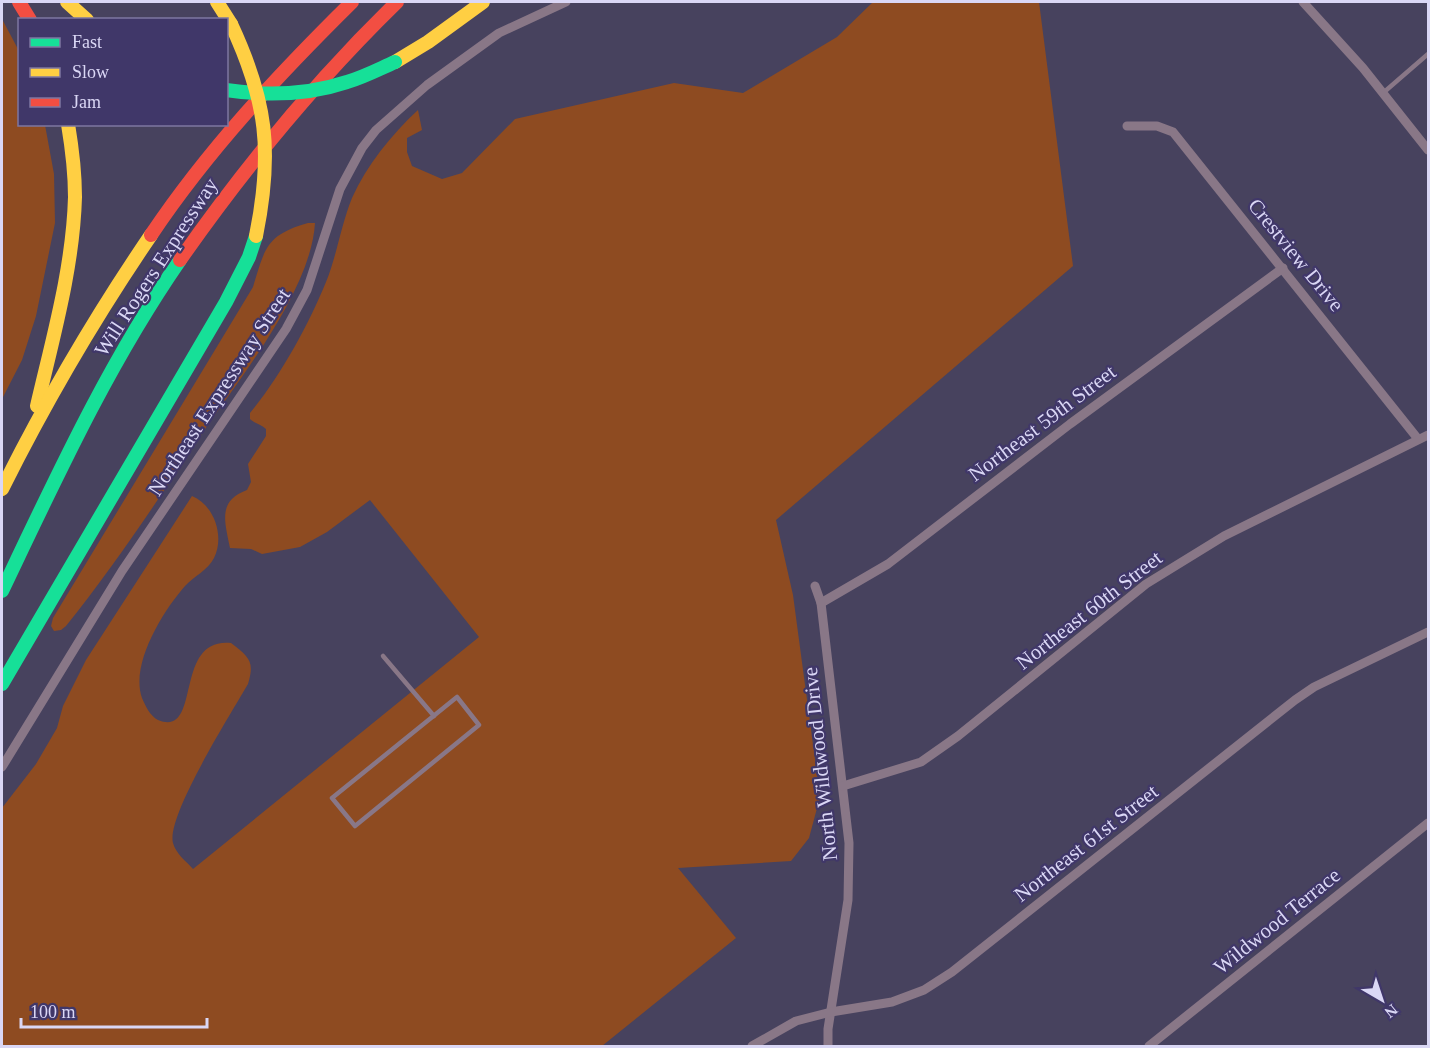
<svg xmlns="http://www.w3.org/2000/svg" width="1430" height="1048" viewBox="0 0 1430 1048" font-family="'Times New Roman',serif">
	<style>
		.green { fill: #8e4b21 }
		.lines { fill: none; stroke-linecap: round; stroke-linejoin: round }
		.lane { stroke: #897787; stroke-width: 4.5 }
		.street { stroke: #897787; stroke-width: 9 }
		.fast { stroke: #16e098; stroke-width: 14 }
		.slow { stroke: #ffcf43; stroke-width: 14 }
		.jam { stroke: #f24e42; stroke-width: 14 }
		.fast-bridge { stroke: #16e098; stroke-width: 14 }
		.slow-bridge { stroke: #ffcf43; stroke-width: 14 }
		.labels { text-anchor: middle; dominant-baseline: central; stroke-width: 4.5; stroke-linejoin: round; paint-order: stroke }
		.street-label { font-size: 21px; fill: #dad7f5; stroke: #403769 }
	</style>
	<rect width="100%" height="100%" fill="#47425e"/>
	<g class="green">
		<path d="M873 2H1039L1073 266 776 520 793 595 820 797 809 838 791 861 678 868 736 938 602 1046H2V808L36 764 57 728 63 706 86 660 192 496C214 505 225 536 214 558 208 570 193 577 185 586 163 611 130 664 142 698 145 705 150 716 158 720 203 738 172 637 231 643 249 657 255 661 248 684 232 712 166 816 173 843 176 854 186 861 193 869L479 637 370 500 327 532 300 547 262 554 251 549 230 548C225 522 217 501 247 490L251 482 248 464 266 436V429C261 424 255 424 250 419V413C280 377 308 326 326 282 337 255 341 225 352 198 367 165 391 135 418 110L422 130 407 138V152L412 166 442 179 462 173 515 119 674 83 743 93 837 37Z"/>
		<polygon points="2,19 19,51 20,124 45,125 54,174 55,223 36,316 22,360 2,399"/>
		<path d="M308 223H315C311 291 239 379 201 435 158 500 115 565 66 626L61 630 54 631 51 626 53 618 253 287C265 248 266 235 308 223Z"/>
	</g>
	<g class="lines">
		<g class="lane">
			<polyline points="1383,93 1428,54"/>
			<polyline points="383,656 434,716"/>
			<polygon points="457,697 479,725 355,826 332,798"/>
		</g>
		<g class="street">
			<polyline points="1303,2 1363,68 1428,150"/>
			<polyline points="1127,126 1157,126 1173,132 1418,439"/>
			<polyline points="815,586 821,603 849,843 848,900 828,1029 828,1046"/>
			<polyline points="821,603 888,564 1070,424 1283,268"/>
			<polyline points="2,767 122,571 286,329 307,290 340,189 362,148 376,130 427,85 499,33 566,2"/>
			<polyline points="843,786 921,762 958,736 1146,584 1224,536 1428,435"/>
			<polyline points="752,1046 796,1021 831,1012 892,1002 924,990 952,972 1295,700 1314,687 1428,632"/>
			<polyline points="1149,1046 1428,823"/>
		</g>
		<g class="fast">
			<path d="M2 591C56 478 108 364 180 260"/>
			<polyline points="2,684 226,302 249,257 256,236"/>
		</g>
		<g class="slow">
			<polyline points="67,2 87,20"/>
			<polyline points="217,2 231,24"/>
			<polyline points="395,62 428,42 483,2"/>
			<path d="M37 406C53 337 73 268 75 197 75 173 72 148 68 124"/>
			<path d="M2 489C46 401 95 317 151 235"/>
		</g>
		<g class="jam">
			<polyline points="19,2 30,20"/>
			<path d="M151 235C208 150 279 74 352 2"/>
			<path d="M180 260C245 167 316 81 397 2"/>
		</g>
		<path class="fast-bridge" d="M226 90C267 96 308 95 347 82 364 77 379 69 395 62"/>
		<path class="slow-bridge" d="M231 24C267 101 273 152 256 236"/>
	</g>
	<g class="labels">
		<g class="street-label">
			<text transform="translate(1296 255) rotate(51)">Crestview Drive</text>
			<text transform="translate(156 267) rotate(-57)">Will Rogers Expressway</text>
			<text transform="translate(219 392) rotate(-57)">Northeast Expressway Street</text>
			<text transform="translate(1042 423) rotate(-37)">Northeast 59th Street</text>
			<text transform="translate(1089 610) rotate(-38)">Northeast 60th Street</text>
			<text transform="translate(820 764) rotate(-96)">North Wildwood Drive</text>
			<text transform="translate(1086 843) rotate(-38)">Northeast 61st Street</text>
			<text transform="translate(1277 921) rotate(-39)">Wildwood Terrace</text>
		</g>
	</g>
	<rect width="1430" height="1048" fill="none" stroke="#dad7f5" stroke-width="6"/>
	<rect x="18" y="18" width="210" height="108" fill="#403769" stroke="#7e77a1" stroke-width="1.5"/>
	<rect x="30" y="38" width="30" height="9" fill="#16e098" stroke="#7e77a1" stroke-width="1.5"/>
	<text x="72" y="48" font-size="18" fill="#dad7f5">Fast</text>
	<rect x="30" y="68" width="30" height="9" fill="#ffcf43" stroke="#7e77a1" stroke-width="1.5"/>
	<text x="72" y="78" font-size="18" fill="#dad7f5">Slow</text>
	<rect x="30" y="98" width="30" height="9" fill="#f24e42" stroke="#7e77a1" stroke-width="1.5"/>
	<text x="72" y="108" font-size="18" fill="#dad7f5">Jam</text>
	<g transform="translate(1382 1000) rotate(141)" stroke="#403769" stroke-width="4.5" paint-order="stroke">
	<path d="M0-4.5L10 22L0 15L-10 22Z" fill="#dad7f5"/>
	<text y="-9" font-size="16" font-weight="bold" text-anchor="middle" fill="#dad7f5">N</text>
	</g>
	<path d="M21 1018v9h186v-9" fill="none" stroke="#dad7f5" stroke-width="3"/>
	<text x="30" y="1018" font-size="18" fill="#dad7f5" stroke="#403769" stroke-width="4.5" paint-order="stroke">100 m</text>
</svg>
